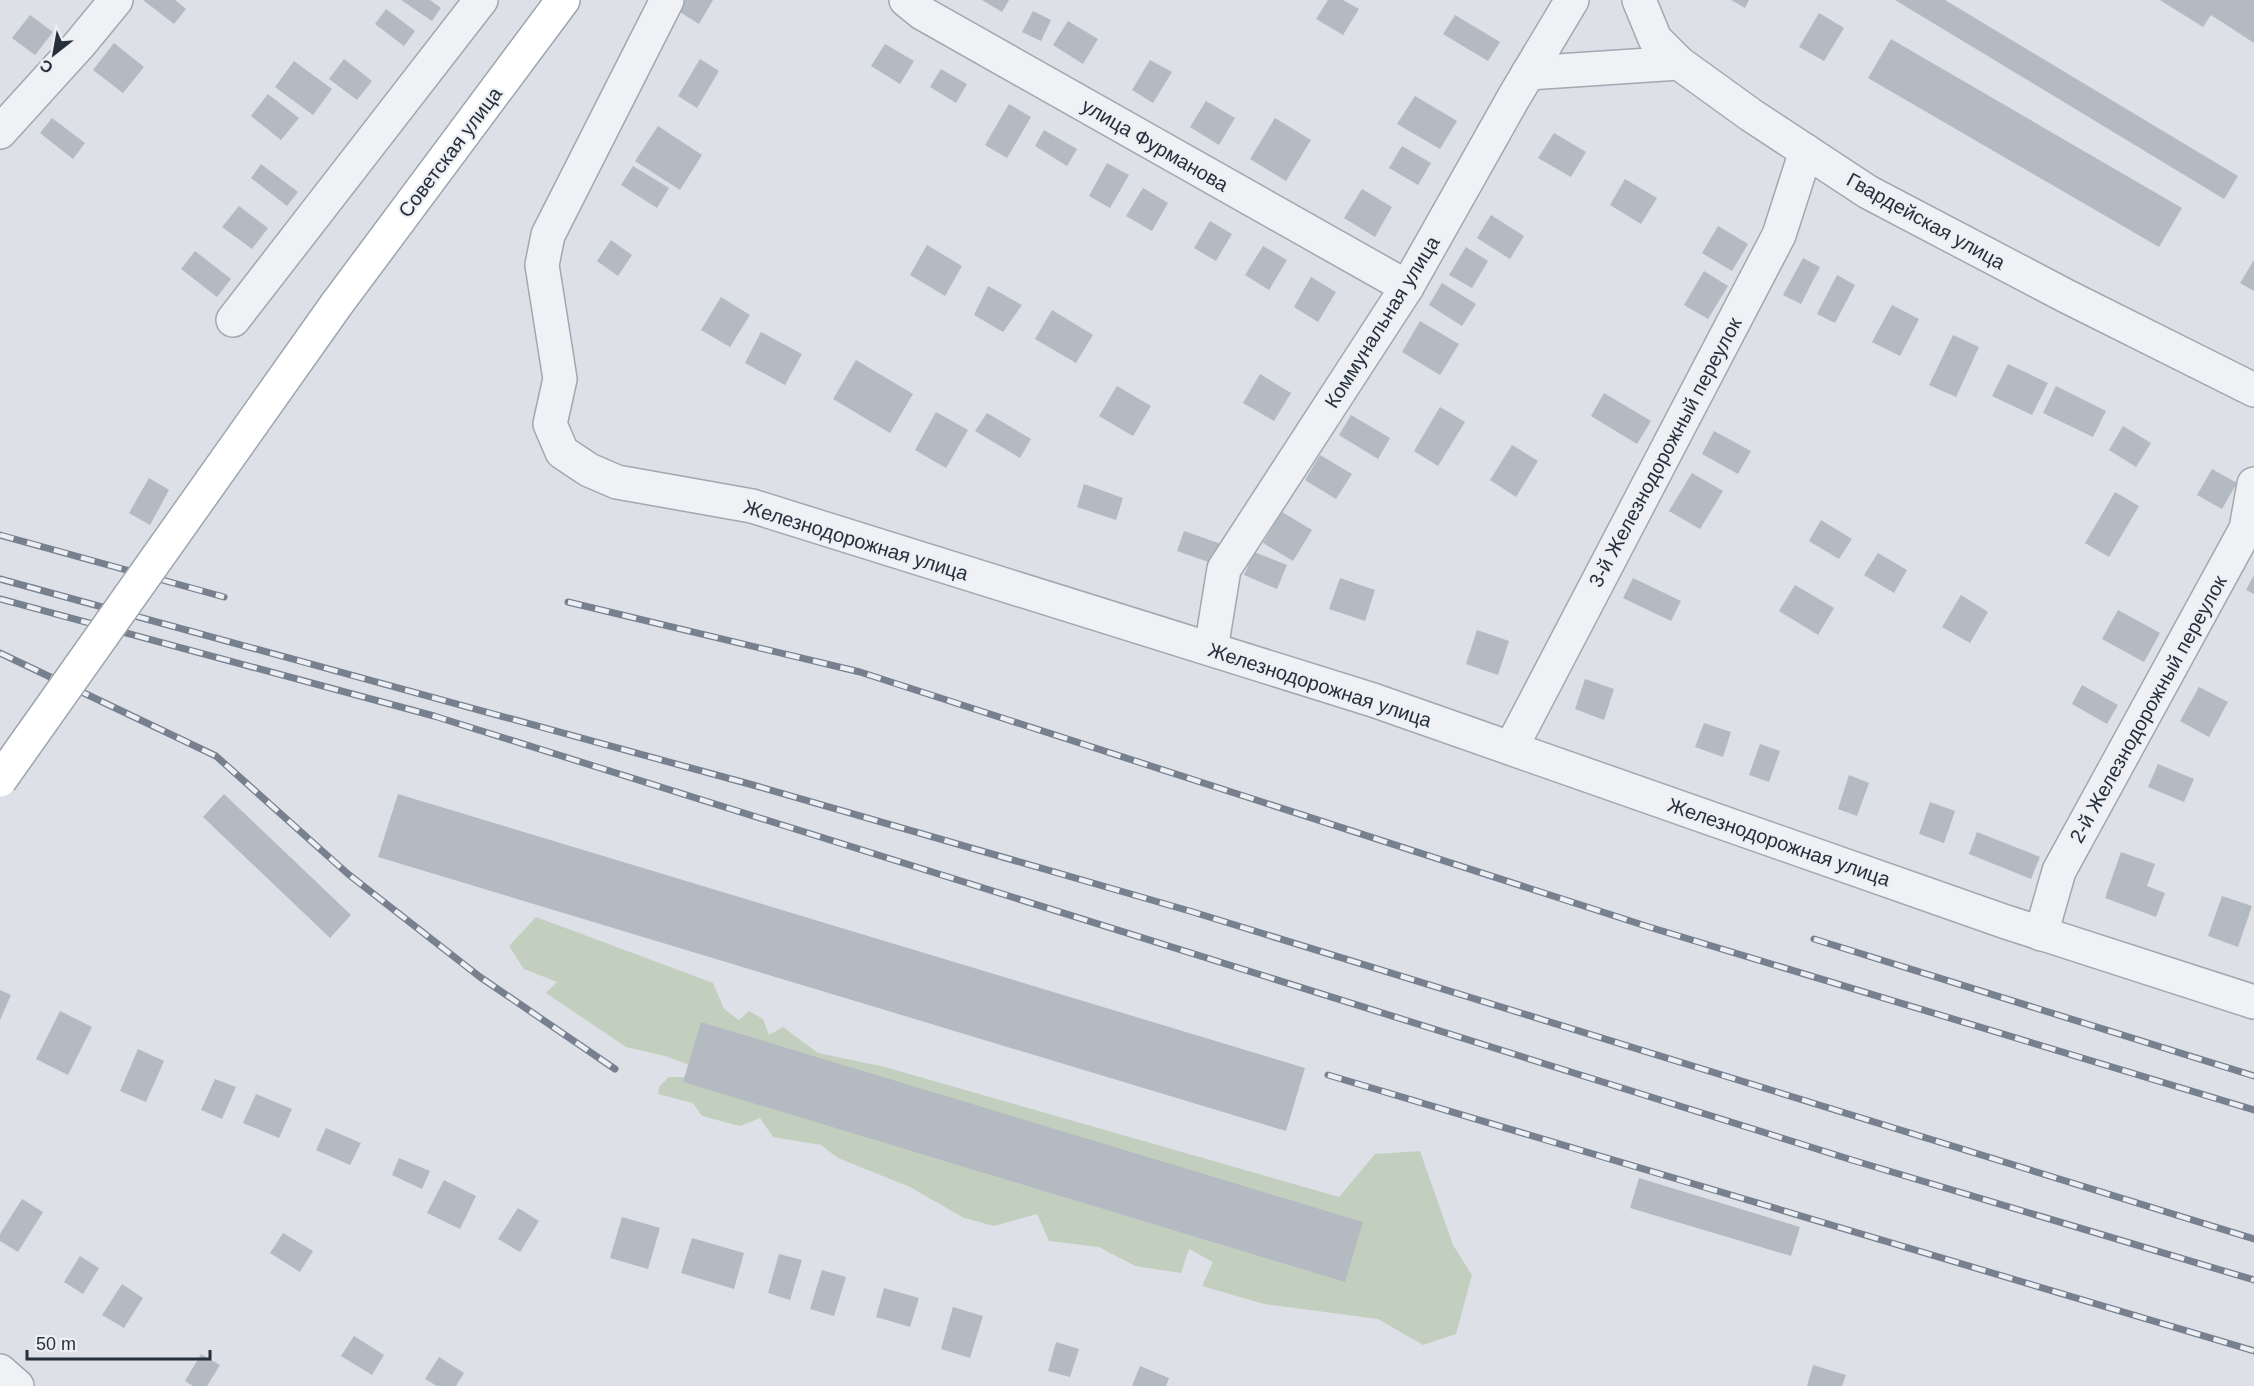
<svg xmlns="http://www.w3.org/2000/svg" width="2254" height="1386" viewBox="0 0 2254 1386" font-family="Arial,sans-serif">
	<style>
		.green { fill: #c3cfbe }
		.building { fill: #b4bac2 }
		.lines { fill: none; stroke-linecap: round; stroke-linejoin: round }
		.minor-casing { stroke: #a3a7af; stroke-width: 36 }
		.major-casing { stroke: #9da5b1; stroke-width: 36 }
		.minor { stroke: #eff1f4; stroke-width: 33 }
		.major { stroke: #fff; stroke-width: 33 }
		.rail-casing { stroke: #77808e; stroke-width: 7 }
		.rail { stroke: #eceff4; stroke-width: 4.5; stroke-dasharray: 14; stroke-linecap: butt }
		.major-bridge-casing { stroke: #9da5b1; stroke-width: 36; stroke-linecap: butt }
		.major-bridge { stroke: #fff; stroke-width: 33 }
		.labels { text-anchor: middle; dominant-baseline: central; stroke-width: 4.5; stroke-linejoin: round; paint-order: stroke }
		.street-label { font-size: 20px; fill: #272f3b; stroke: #eceff4 }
	</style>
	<rect width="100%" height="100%" fill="#dde0e6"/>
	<polygon class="green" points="536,917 713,983 724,1009 739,1020 749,1011 763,1019 769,1035 783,1027 818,1053 885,1067 1339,1197 1375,1154 1420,1151 1453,1245 1472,1275 1456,1334 1423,1345 1378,1319 1264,1304 1202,1286 1213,1262 1189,1249 1181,1273 1135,1266 1099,1247 1049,1241 1037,1214 994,1226 964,1218 910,1187 838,1158 821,1145 773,1137 760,1118 740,1126 702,1116 693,1103 658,1094 659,1087 669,1077 692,1077 695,1067 665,1056 626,1047 546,993 557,982 524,969 509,946"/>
	<g class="building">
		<polygon points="143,0 175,0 186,9 174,24"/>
		<polygon points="401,0 430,0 441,8 432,21"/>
		<polygon points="681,0 713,0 699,24 675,9"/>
		<polygon points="982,0 1009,0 1002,12"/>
		<polygon points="1328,0 1343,0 1359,9 1343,35 1316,19"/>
		<polygon points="1731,0 1749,0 1745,8"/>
		<polygon points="1895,0 1945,0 2238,176 2224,199"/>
		<polygon points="2160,0 2254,0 2254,43 2211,15 2203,27"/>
		<polygon points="386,9 415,31 404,46 375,24"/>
		<polygon points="1033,11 1051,20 1041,41 1022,32"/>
		<polygon points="1819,13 1844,28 1824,61 1799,47"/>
		<polygon points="30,15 53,32 35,55 12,38"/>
		<polygon points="1455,15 1500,42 1488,61 1443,34"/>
		<polygon points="1068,21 1098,39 1083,64 1053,45"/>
		<polygon points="1891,39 2182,208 2159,247 1868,78"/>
		<polygon points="114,43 144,67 123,93 93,70"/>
		<polygon points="885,44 914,61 900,84 871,66"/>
		<polygon points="344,59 372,81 357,100 329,79"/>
		<polygon points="700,59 719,71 697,108 678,96"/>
		<polygon points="1150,60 1172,72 1153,103 1132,90"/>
		<polygon points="294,61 332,89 313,115 275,87"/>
		<polygon points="941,69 967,84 956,103 930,87"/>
		<polygon points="268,94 299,118 281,140 251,116"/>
		<polygon points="1415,96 1457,121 1440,149 1397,124"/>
		<polygon points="1206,101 1235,118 1219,145 1190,127"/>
		<polygon points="1009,104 1031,117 1007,158 985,145"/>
		<polygon points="52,118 85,143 73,159 40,133"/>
		<polygon points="1275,118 1311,140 1286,181 1250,159"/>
		<polygon points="658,126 702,155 680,190 635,161"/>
		<polygon points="1044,130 1077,149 1067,166 1035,146"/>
		<polygon points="1554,133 1586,152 1571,177 1538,158"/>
		<polygon points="1402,146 1431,163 1418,185 1389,168"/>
		<polygon points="1107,163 1129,175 1110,208 1089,196"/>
		<polygon points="261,164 298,192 287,206 251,178"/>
		<polygon points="633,166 669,188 657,208 621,185"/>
		<polygon points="1625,179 1657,198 1641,224 1610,205"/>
		<polygon points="1143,188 1168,203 1152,231 1126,216"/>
		<polygon points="1362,189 1392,207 1375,237 1344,218"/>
		<polygon points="239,206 268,228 252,249 222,227"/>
		<polygon points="1491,215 1524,236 1510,259 1477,238"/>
		<polygon points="1210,221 1232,234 1216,261 1194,248"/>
		<polygon points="1718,226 1748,244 1732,271 1702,253"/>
		<polygon points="611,240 632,255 618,276 597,261"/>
		<polygon points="927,245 962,266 945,296 910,275"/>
		<polygon points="1263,246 1287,260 1269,290 1245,275"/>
		<polygon points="1466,247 1488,261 1472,288 1449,275"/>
		<polygon points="195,251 231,279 217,297 181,269"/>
		<polygon points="1803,258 1820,267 1801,304 1783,295"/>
		<polygon points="2254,260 2254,291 2240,283"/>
		<polygon points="1704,271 1728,286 1708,319 1684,305"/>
		<polygon points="1837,275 1855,285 1835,323 1817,314"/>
		<polygon points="1311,277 1336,292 1318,322 1294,307"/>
		<polygon points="1442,283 1476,304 1462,326 1429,305"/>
		<polygon points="988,286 1022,305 1003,332 974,315"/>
		<polygon points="721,297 750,315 730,347 701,330"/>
		<polygon points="1892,305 1919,319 1900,356 1872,342"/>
		<polygon points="1052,310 1093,335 1076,363 1035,339"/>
		<polygon points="1420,321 1459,344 1440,375 1402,352"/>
		<polygon points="761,332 802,354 785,385 745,363"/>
		<polygon points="1953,335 1979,347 1956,397 1929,385"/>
		<polygon points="856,360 913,394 890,433 833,399"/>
		<polygon points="2008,364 2048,383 2032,415 1992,396"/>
		<polygon points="1260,374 1291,393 1274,421 1243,403"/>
		<polygon points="1117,386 1151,406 1133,436 1099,416"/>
		<polygon points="2056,386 2106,411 2093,437 2043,413"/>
		<polygon points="1604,393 1651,421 1637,444 1591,416"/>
		<polygon points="1440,407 1465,422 1438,466 1414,451"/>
		<polygon points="936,412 968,430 946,468 915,450"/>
		<polygon points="987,413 1031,439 1020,458 975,431"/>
		<polygon points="1351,415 1390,438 1378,459 1339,435"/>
		<polygon points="2123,426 2151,443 2136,467 2109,450"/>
		<polygon points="1714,431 1751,451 1738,474 1702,454"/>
		<polygon points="1512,445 1538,461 1516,497 1490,480"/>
		<polygon points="1320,455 1352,474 1336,499 1305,480"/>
		<polygon points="2212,469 2237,483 2222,509 2197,495"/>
		<polygon points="1692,473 1723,491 1700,529 1669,511"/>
		<polygon points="149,478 169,490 150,525 129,513"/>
		<polygon points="1084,484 1123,498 1116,520 1077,507"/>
		<polygon points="2115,492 2139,506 2109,557 2085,543"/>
		<polygon points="1282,512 1312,530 1293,561 1263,543"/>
		<polygon points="1821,520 1852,539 1839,559 1809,541"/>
		<polygon points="1184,531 1221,544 1214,564 1177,551"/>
		<polygon points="1254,552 1287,565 1277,589 1244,575"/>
		<polygon points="1878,553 1907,570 1894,593 1864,575"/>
		<polygon points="2254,575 2254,594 2246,590"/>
		<polygon points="1340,578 1375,590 1365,621 1329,609"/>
		<polygon points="1633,578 1681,601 1671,621 1623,598"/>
		<polygon points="1795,585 1834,608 1818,635 1779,611"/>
		<polygon points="1961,595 1988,612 1970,643 1942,627"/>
		<polygon points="2118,610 2160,633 2144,662 2102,639"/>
		<polygon points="1477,630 1509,641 1498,675 1466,664"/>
		<polygon points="1585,679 1614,689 1604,720 1575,709"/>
		<polygon points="2082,685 2118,705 2107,724 2072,704"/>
		<polygon points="2199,687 2228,702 2209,737 2180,721"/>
		<polygon points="1704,723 1731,732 1723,757 1695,747"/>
		<polygon points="1760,744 1780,751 1769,782 1749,775"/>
		<polygon points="2158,764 2194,779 2184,802 2148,787"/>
		<polygon points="1849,775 1869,783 1857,816 1838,809"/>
		<polygon points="224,794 351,915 330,938 203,817"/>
		<polygon points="398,794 1305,1068 1286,1131 378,857"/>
		<polygon points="1930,802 1955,811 1944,843 1919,834"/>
		<polygon points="1977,832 2040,857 2031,879 1969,854"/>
		<polygon points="2121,852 2155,864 2147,886 2165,893 2156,917 2105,898"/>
		<polygon points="2222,896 2252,906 2238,947 2208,936"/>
		<polygon points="0,990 11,995 0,1020"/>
		<polygon points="60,1011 92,1027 68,1075 36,1059"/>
		<polygon points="701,1022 1363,1222 1345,1282 683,1082"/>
		<polygon points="138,1049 164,1061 146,1102 120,1091"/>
		<polygon points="215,1079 236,1087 222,1119 201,1110"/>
		<polygon points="256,1094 292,1109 279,1138 243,1123"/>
		<polygon points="326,1128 361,1143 350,1165 316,1150"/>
		<polygon points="399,1158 430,1171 422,1189 392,1175"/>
		<polygon points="1639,1178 1800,1227 1791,1256 1630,1208"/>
		<polygon points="444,1180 476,1196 460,1229 427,1213"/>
		<polygon points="22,1199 43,1212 18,1252 0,1241 0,1234"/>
		<polygon points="518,1208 539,1221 520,1252 498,1239"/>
		<polygon points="622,1217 660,1228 648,1269 610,1258"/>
		<polygon points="283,1233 313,1251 300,1272 270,1253"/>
		<polygon points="692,1238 744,1253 734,1289 681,1273"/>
		<polygon points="779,1254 802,1260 790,1300 768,1293"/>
		<polygon points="80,1256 99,1268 83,1294 64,1282"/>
		<polygon points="822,1270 846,1277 834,1316 810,1309"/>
		<polygon points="122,1284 143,1298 124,1328 102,1315"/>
		<polygon points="884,1288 919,1298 910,1327 876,1317"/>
		<polygon points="953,1307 983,1316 970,1358 941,1349"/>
		<polygon points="354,1336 384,1355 372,1375 341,1356"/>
		<polygon points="1056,1342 1079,1349 1070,1377 1048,1371"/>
		<polygon points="201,1354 220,1365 207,1386 193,1386 185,1381"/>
		<polygon points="439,1357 464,1373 456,1386 437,1386 425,1379"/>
		<polygon points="1813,1365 1846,1375 1842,1386 1807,1386"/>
		<polygon points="1140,1366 1169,1378 1166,1386 1132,1386"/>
	</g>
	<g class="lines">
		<g class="minor-casing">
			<g id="minor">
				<polyline points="667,0 548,235 542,265 560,379 550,424 562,452 589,470 617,482 752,506 1373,700 2006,922 2254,1002"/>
				<polyline points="906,0 922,13 1407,287"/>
				<polyline points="1639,0 1655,39 1679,63 1751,115 1868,192 2066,296 2254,390"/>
				<polyline points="1528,73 1679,63"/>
				<polyline points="0,132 79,45 116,0"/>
				<polyline points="233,320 481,0"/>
				<polyline points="1211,649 1224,569 1407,287 1514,97 1572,0"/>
				<polyline points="1511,748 1779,235 1806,151"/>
				<polyline points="2041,934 2059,871 2246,529 2254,484"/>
				<polyline points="0,1371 17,1386"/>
			</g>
		</g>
		<g class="major-casing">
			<polyline id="major" points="336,305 563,0"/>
		</g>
		<use href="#minor" class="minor"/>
		<use href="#major" class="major"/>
		<g class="rail-casing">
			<g id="rail">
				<polyline points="0,535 224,597"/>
				<polyline points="0,579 753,785 1193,912 2254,1239"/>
				<polyline points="0,599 434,716 1852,1160 2254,1280"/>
				<polyline points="568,602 860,672 1649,927 2254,1110"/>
				<polyline points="0,653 216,756 348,874 480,977 615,1069"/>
				<polyline points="1814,939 2254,1076"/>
				<polyline points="1328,1075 2254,1351"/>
			</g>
		</g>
		<use href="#rail" class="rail"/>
		<g class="major-bridge-casing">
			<polyline id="major-bridge" points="0,780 336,305"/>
		</g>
		<use href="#major-bridge" class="major-bridge"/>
	</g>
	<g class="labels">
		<g class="street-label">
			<text transform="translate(1155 145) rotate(30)">улица Фурманова</text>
			<text transform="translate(450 152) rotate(-53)">Советская улица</text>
			<text transform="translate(1926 221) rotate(29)">Гвардейская улица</text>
			<text transform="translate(1382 322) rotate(-58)">Коммунальная улица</text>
			<text transform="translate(1665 452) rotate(-62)">3-й Железнодорожный переулок</text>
			<text transform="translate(856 540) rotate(17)">Железнодорожная улица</text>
			<text transform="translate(1320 685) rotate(18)">Железнодорожная улица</text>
			<text transform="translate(2148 709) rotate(-61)">2-й Железнодорожный переулок</text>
			<text transform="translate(1779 842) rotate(19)">Железнодорожная улица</text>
		</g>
	</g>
	<g transform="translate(54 54) rotate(211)" stroke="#eceff4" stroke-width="4.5" paint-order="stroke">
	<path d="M0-4.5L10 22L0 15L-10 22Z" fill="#272f3b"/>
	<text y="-9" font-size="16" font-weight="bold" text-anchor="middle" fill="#272f3b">С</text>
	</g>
	<path d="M27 1350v9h183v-9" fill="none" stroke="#272f3b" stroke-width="3"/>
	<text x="36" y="1350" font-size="18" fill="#272f3b" stroke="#eceff4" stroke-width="4.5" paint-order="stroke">50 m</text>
</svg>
